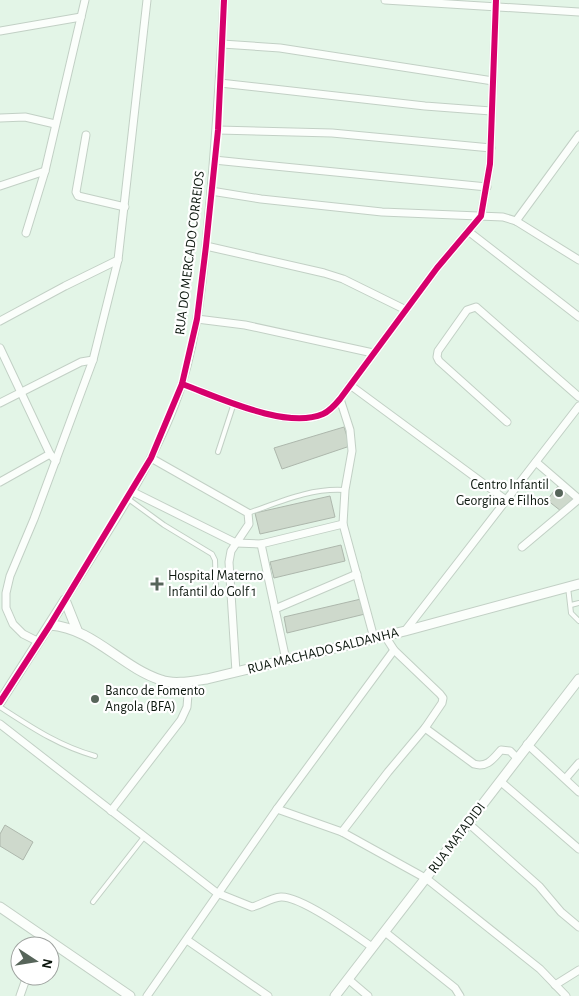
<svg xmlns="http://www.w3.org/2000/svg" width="579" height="996" font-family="'Alegreya Sans',sans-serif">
<rect width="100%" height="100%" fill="#e3f5e7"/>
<g fill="#ced9cc" stroke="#adb7ac">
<path d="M344,427L350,446L282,469L274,448Z"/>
<path d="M558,486L574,500L561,511L547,500Z"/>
<path d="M330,496L335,517L260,534L255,513Z"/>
<path d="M341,545L345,561L274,578L270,562Z"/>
<path d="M361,599L365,614L287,633L284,617Z"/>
<path d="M5,825L33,842L23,860L0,846V834Z"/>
</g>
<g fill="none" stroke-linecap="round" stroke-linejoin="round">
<g stroke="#c2d0c5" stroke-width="6">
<g id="service">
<path d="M218,452L234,403"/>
<path d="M127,498L164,525L212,554L215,560L216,590"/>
<path d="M248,513C280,502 310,488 344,490"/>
<path d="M568,587L571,613L579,621"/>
<path d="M571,605L579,603"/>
<path d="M0,707C31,727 59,746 95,756"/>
<path d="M93,902L144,837"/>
</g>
</g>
<g stroke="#c2d0c5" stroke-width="9">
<g id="minor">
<path d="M385,0L579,12"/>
<path d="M0,31L81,17"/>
<path d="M222,44L280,48L493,81"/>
<path d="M220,83L425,106L491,111"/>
<path d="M0,118L25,117L55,124"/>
<path d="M218,130L332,133L491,148"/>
<path d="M86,135L76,192L78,196L125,207"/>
<path d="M214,160L487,187"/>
<path d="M0,186L45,171"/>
<path d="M211,191L261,199L382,212L503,217L516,221L579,260"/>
<path d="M516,221L579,135"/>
<path d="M468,231L579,317"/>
<path d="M26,233L45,171L85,0"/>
<path d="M206,246L324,273L343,279L406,310"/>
<path d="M197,319L245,325L373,353"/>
<path d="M0,321L65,286L118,260"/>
<path d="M0,348L50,454L56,461"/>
<path d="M182,384C218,397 286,430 323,414C330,411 335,405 340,399L437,268L481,216L490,164L496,0"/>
<path d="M350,385L506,500"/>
<path d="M340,399L350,430L352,451L345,490L343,524L374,638"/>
<path d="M0,403L81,362L93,360"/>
<path d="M507,422L439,361L437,357L438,351L467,310L476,307L579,397"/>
<path d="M151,458L248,513L249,524L231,551L229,562L236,672"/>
<path d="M536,462L579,499"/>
<path d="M0,482L50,454"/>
<path d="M131,491L236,543L261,544L343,524"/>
<path d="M261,544L286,660"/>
<path d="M522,547L579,499"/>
<path d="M65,600C107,532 158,460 182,384C198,332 203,277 208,223C215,149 220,75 224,0"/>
<path d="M275,609L357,574"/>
<path d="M405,631L579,406"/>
<path d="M39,642L23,634L13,624L6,608V593L10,576L34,519L93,360L118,260L147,0"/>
<path d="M0,724L217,893L252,907C263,904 270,898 281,897C301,896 355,935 372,947"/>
<path d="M425,728L474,764C487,768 493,759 501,750L510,751L517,758"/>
<path d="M527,744L579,792"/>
<path d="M566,778L579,763"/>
<path d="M500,781L579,849"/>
<path d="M277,809L342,832L427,879L540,969L566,996"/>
<path d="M111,811L181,720L187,707L189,682"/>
<path d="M468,823L539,886L561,912L579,927"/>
<path d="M342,832L388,772L425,728L442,703L443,698L440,694L394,650L385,636"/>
<path d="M385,932L455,988L460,996"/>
<path d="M187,940L268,996"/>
<path d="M37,946L41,935"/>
<path d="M348,979L368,996"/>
<path d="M555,985L579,970"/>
<path d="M20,996L27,976"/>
<path d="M147,996L277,809L394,650"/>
</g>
</g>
<g stroke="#c2d0c5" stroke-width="11">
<g id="tertiary">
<path d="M65,600L77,630"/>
<path d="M50,625C93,628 121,667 161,680C174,685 193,681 207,679L405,631L579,584"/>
<path d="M0,702L65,600"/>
<path d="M0,907L130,996"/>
<path d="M335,996L579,679"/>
</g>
</g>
<use href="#service" stroke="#fbfefb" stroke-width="4"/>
<use href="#minor" stroke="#fbfefb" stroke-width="7"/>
<use href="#tertiary" stroke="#fbfefb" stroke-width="9"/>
<g stroke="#fff" stroke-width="9">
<g id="cycleway">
<path d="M182,384C218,397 286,430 323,414C330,411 335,405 340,399L437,268L481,216L490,164L496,0"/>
<path d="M0,702L50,625L151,458L182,384L197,319L206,246L218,130L224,0"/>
</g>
</g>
<use href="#cycleway" stroke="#d6006c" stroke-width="6"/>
</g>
<g fill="#57655a" stroke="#fff" stroke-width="2">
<circle cx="559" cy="493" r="5"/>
<path d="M154.5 576.5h5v5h5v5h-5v5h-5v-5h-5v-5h5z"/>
<circle cx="95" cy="699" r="5"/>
</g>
<g text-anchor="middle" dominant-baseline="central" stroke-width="4.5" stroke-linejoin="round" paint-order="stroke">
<g font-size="14" fill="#0c170e" stroke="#fff">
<text transform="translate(190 253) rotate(-83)">RUA DO MERCADO CORREIOS</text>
<text transform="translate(323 651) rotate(-14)">RUA MACHADO SALDANHA</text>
<text transform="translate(457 838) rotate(-53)">RUA MATADIDI</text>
</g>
<g font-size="14" fill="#0c170e" stroke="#fff" text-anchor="start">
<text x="549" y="485" text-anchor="end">Centro Infantil<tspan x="549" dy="16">Georgina e Filhos</tspan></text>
<text x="168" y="576">Hospital Materno<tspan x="168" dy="16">Infantil do Golf 1</tspan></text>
<text x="105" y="691">Banco de Fomento<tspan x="105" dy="16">Angola (BFA)</tspan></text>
</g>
</g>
<g transform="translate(35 961) rotate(102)"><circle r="24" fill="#ffffff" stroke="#9ea29f"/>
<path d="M0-4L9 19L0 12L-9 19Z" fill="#57655a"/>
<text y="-8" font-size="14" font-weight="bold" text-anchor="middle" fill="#0c170e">N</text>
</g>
</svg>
